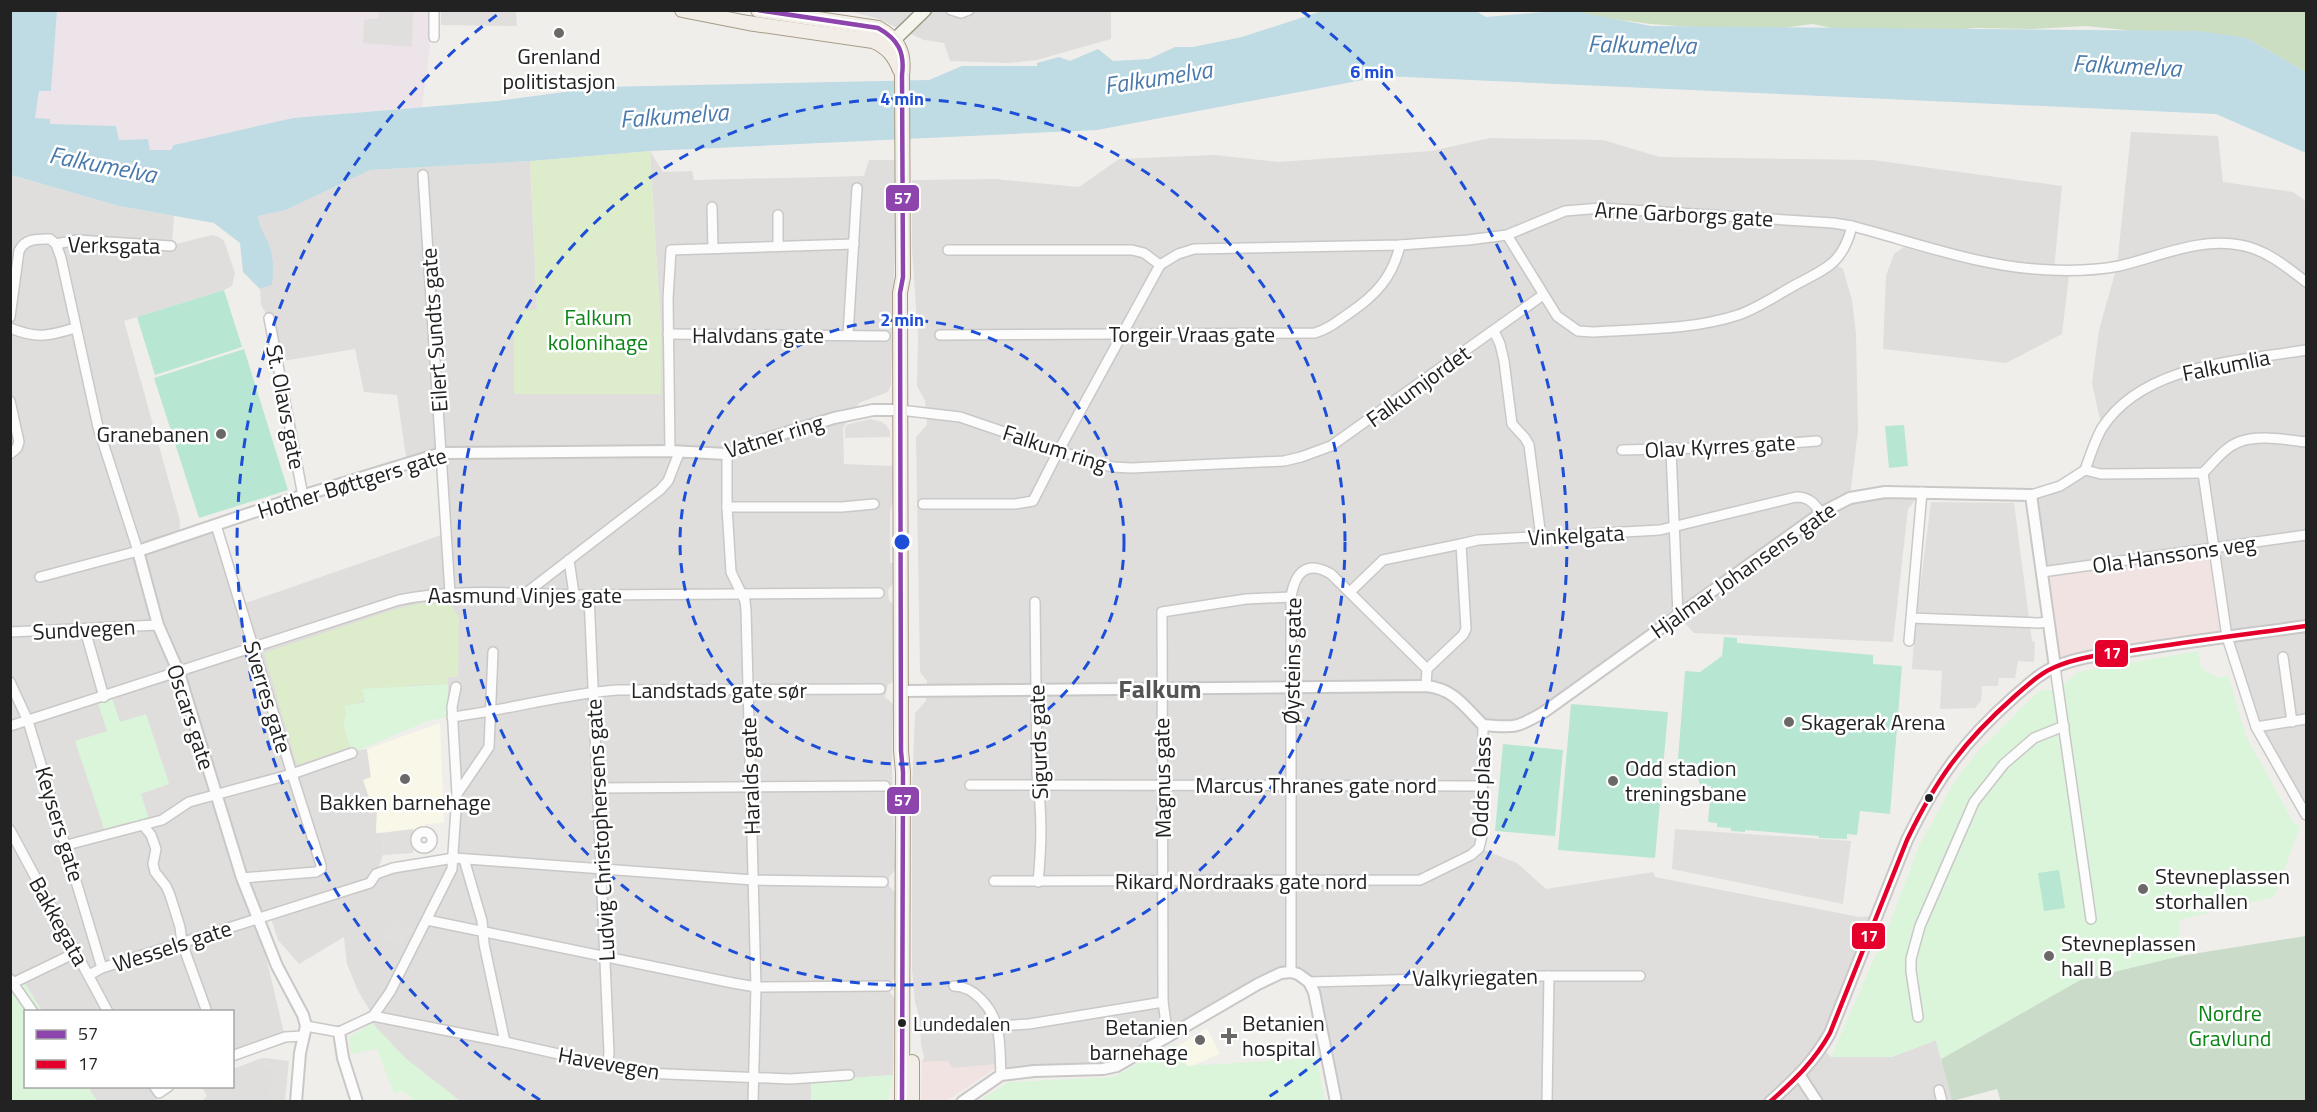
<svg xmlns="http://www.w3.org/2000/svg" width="2317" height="1112" font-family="'Titillium Web',sans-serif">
<rect width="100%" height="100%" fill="#f0eeeb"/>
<g fill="#dfdedc" fill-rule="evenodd">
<path d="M848,11H1111V39L1037,60L1009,63L950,61L944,43L924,40L876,18Z"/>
<path d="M2131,132L2218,136L2223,182L2293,192L2306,201V815L2256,727L2227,637L2042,572L2031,495L2085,470L2102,429L2092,383L2099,330L2117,266Z"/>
<path d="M1490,138L1603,140L1660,157L1873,160L2062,186L2054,270L2069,275L2062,334L2006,363L1883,349L1886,276L1894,254L1911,242L1852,226L1833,263L1843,269L1852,300L1856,334L1858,430L1850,497L1922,492L1908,509L1893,642L1694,633L1677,615L1523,725H1483L1479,848L1517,863L1546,889L1653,872L1655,877L1859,917L1877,916L1822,1048L1831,1057H1892L1936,1040L1952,1101H1335L1309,982L1291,972L1103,1069L1001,1075L996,1064L965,1069L953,1068L947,1061L922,1062L924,1057L921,1045L920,1020L915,1002L912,970V789L915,713L926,701L927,681L920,672L916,437L927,425L925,401L917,386L918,336L912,250V180L995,179L1079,187L1119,159L1215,155L1278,162L1431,151Z"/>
<path d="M650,151L663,172L692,171L694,180L864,176L869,160H897L891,385L888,392L859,403L843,428L844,464L894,466V497L890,512V563H894V583L888,590L889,600L894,605V681L888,685L885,697L893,704L892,768L895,870L889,877V886L895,892L896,977L890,983L889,991L894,998L893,1075L811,1081V1101H460L405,1058L372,1023L373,1016L358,991L347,964L344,937L299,964L278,940L270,915L257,919L285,1037L233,1056L232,1012L42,1011L22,979H10V175L119,206L174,216L172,245L212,235L219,237L224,241L235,273L232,286L224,290L124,321L180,521L179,536L216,525L240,605L447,533L442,453L407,464L397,395L364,392L355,349L277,362L269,318L261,305L260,289L272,285L267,241L259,226L258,216L286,210L370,170L530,161L537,309L661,393V334ZM365,702L449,716L456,829L454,858L376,874L383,855L382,833H376L377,811L364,780L371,777L367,749L355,751L345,706Z"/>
<path d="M262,1058H266L265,1068L273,1069L269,1101H202L207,1096L202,1087L232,1086L233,1069Z"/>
<path d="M88,1087H169L159,1093V1098L154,1102L97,1101Z"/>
</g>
<g fill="#f1e3e1">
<path d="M2215,548L2227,637L2055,667L2042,572Z"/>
<path d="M947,1061L953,1068L996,1064V1068L946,1101L921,1102L922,1062Z"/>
</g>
<path fill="#ede4e9" d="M57,11H430V47L422,107L293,118L175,145L172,150H149L148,139L119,140L116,126L50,124L35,118L39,91H51Z"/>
<g fill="#f8f7e8">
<path d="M440,723L444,823L425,824V828L376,833L377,811L372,806L363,780L371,777L367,749Z"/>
<path d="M1207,1028L1220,1054L1184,1069L1167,1053Z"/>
</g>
<g fill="#ddeccb">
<path d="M650,151L661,334V394H514V333L521,311L537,309L530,161Z"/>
<path d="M449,603L459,617L458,677H448V684L410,685L345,707L346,713L343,724L350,747L297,765L264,653L396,609L418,604Z"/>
</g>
<path fill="#cbdec1" d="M1554,11H2306V72L2247,38L2193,37L2086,26L2032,29L1977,28L1869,36L1813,24L1759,31L1705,28L1651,24Z"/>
<path fill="#cadbca" d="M2306,936V1101L2001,1102L1997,1089L1952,1101L1941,1059L2080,980L2180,956Z"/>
<g fill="#daf5da">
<path d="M2198,651L2201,668L2218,678L2228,675L2246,736L2293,822L2300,827L2274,897L2179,920L2180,956L2080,980L1941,1059L1936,1040L1892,1057H1831L1891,920L1919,846L1953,784L1977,752L2039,691L2058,689L2078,672Z"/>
<path d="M448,684L449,716L428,721L352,753L343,724L346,713L344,706L365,702L362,689Z"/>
<path d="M112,698L120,722L146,714L169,784L141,794L149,820L125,823L104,829L75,741L107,731L98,703Z"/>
<path d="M10,979H22L42,1011L26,1012V1086L88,1087L97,1101H11Z"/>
<path d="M372,1023L405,1058L460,1101H415L403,1091L394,1094L377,1049L351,1054L349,1037Z"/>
<path d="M1174,1044L1187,1066L1317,1058L1325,1101H979L1009,1082L1114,1077Z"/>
<path d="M893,1075L888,1101L811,1102V1081Z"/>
</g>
<g fill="#b7e6d2">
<path d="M224,290L242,347L155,375L137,317Z"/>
<path d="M244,349L288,490L199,518L154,378Z"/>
<path d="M1904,425L1908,466L1889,468L1885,426Z"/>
<path d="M1724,637L1737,638V643L1873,655V664L1902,666L1890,814L1860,811L1857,835L1847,834V839L1819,838V836L1745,830V832L1731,831V828L1717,827V823L1708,822L1711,786L1700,785L1697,773L1677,771L1685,671L1700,672L1722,656Z"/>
<path d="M1571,704L1668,712L1655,858L1558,850Z"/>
<path d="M1503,744L1563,750L1555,836L1495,831Z"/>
<path d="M2059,870L2065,908L2044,911L2038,873Z"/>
</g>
<g fill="#e0dfde">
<path d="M379,11H413L412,47L363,43L364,20L378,18Z"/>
<path d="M441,11H516L517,26L441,25Z"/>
<path d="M870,419L882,422L886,425L890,431V437L845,438V427L849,424Z"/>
<path d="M1931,502L2014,503L2032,641L2035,642L2034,662L2018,661L2015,678H1999L1998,686H1982L1981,701L1975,708L1940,709L1942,671L1912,669L1915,627Z"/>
<path d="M413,829V853L383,855L382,833Z"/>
<path d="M1675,829L1851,841L1843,904L1672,869Z"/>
<path d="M391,920L412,929L403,946L383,938Z"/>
<path d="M266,1058L289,1061L285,1101H269L272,1069L265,1068Z"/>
</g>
<path fill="#bfdbe3" d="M1346,10H1474L1486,17L1568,10L1651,26L2200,31L2247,38L2306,72V153L2216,114L1384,76L1097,130L650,151L530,161L370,170L286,210L258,216C259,226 262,230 266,238C274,254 274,269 272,285L260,289L243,272L240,243L214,223L119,206L11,175L10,11H57L51,91H39L35,118L50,119V124L116,126L119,140L148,139L150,150H171L174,145L293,118L497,101L602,87L929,80L962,66H1037V63L1059,57L1070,61L1098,49L1113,61L1149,59L1175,47H1193L1242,37L1322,11Z"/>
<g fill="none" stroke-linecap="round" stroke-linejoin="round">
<g stroke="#c9c8c7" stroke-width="12">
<g id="minor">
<path d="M951,10L961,13L969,10"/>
<path d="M434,37V10"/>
<path d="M423,175L450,593"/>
<path d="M712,207L713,248"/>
<path d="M778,215V246"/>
<path d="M1507,235L1557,316L1578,331L1593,332C1641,329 1692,330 1738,315C1758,308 1777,295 1795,285C1827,268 1843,263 1852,226"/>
<path d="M56,244L77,240L171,246"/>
<path d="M948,250H1132L1144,253L1160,265L1178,254L1194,249L1400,245L1468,240L1507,235L1565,211L1601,208L1833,223L1852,226C1917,243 1983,268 2051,270C2073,271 2098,270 2119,266C2158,257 2200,237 2240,245C2265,249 2287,267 2306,282"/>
<path d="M10,317L19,251C25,238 38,239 50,239L56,244L61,258L98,427L138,551L40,577"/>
<path d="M269,318L303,496"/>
<path d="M10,328C37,339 49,336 75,328"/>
<path d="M1494,331L1500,344L1504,361L1512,424L1525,438L1529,445L1541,537"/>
<path d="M668,334L885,336"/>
<path d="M848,335L857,188"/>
<path d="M940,335L1315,333C1328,329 1337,322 1348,314C1375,296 1393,277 1400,245"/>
<path d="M10,401L19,442L17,448L10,454"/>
<path d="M900,410L960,417L1092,462L1113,467L1131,468L1284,461L1301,457L1331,446L1543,295"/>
<path d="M1622,450L1737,447L1817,441"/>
<path d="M1671,450L1678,615"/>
<path d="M670,451L668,299L671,250L854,244"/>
<path d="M727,454V507L731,572L745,601L746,610L756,987L753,1102"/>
<path d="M2085,470C2090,456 2095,440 2102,428C2143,364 2240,361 2306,350"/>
<path d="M2203,473L2227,637L2256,727L2306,815"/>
<path d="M2203,473C2214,462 2225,447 2239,442C2259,434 2286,440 2306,442"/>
<path d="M2031,495L2060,486L2085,470L2101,474L2203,473"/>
<path d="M923,504H1015L1033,501L1059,450L1160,265"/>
<path d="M727,507H842L874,504"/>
<path d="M216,525L292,774L321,865V869L316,872L242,878"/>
<path d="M569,560L574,594"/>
<path d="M2042,572L2306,535"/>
<path d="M1351,591L1383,560L1461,544"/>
<path d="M526,593L660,490L668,481L679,453"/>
<path d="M589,595L609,1053L607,1066"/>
<path d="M1035,602L1037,774C1042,813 1042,842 1038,882"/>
<path d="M1911,618L2038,623L2048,622"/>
<path d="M85,630L104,697"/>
<path d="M10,632L158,625"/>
<path d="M1909,641L1922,492"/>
<path d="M2283,657L2292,722"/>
<path d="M2055,667L2091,919"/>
<path d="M1427,669L1463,635L1466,629L1461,544L1478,540L1660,530L1796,497C1809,497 1814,503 1821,513"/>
<path d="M10,682L28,721L102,968"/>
<path d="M452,717C508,710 562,694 617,690L880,689"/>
<path d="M10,726L399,600C462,587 527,595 591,595C687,595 783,593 879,593"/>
<path d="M2256,727L2306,719"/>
<path d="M970,785L1481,786"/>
<path d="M599,788L885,786"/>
<path d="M457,794L489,747L493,652"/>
<path d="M143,825L151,835L156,849L153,864L155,872L166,886L170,895L180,927L182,943L207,1012"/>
<path d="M10,830L108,1012"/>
<circle cx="424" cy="840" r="8"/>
<path d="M67,845L162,820L189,802L292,774L352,753"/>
<path d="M464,859L482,921L484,944L505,1042"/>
<path d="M994,881L1420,880L1471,855L1479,848L1482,836L1483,725"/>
<path d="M427,920L733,983L756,987L887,986"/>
<path d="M1291,972V597C1295,572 1307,560 1331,574L1427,669L1426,686"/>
<path d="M89,975L102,968L370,883L376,874L393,868L454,858L753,880L883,882"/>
<path d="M10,979L33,1012"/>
<path d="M15,982L75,953"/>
<path d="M1309,982L1542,976H1640"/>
<path d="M954,986C974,986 992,1008 997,1027C1001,1042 1000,1060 1001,1075"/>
<path d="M373,1016L505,1042L643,1073L790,1079L849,1075"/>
<path d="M1918,1017L1911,971V959L1920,926L1974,802L2004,764L2034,738L2064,726"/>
<path d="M306,1026L339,1032L373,1016L390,992L452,869L457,794L452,707L456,687"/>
<path d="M997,1026L1029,1024L1163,1002"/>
<path d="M1168,1037L1163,1002L1162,612L1246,599L1291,597"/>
<path d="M232,1056L285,1037L303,1036"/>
<path d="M154,1086L159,1093L169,1086"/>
<path d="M1939,1090L1942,1102"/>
<path d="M1547,1102L1549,976"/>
</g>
</g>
<g stroke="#c9c8c7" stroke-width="14">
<g id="tertiary">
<path d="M900,691L1426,686C1454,689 1464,706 1483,725C1514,728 1517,728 1544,712L1821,513L1850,498L1885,492L2031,495L2055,667"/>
<path d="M339,1032L343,1058L357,1102"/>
<path d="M1800,1076L1817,1102"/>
<path d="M296,1102L300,1053L306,1026L303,1015L277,966L242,878L179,673L158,625L138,551L298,497L442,453L670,451L727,454L766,439L834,418L873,410H900"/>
<path d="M962,1102L1001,1075L1034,1071L1103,1069L1117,1066L1258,984L1281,973L1291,972L1298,974L1309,982L1314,992L1336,1102"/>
<path d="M1770,1102C1794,1080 1814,1062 1830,1033L1907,840C1937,778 1963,742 2015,696C2028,685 2040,673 2055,667C2080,656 2109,654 2135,650C2192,641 2249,634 2306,626"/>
</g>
</g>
<g stroke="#999a82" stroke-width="15">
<path id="secondary" d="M887,47L925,10"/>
</g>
<g stroke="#a79c86" stroke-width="16">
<g id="primary">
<path d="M682,10L748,23L873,41C887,47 894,55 900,70"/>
<path d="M758,10L878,28C898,39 905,52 902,75L903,277L900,293L901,751L903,772L902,1102"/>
<path d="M912,1062V1102"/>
</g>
</g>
<use href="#minor" stroke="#fdfcfc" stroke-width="9"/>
<use href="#tertiary" stroke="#fdfcfc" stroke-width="10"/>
<use href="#secondary" stroke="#f4f4ed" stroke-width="12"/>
<use href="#primary" stroke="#f3ede7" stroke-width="14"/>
<g stroke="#fff" stroke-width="9">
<path id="bus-1" d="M758,10L878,28C898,39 905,52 902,75L903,277L900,293L901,751L903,772L902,1102"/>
</g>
<g stroke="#fff" stroke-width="9">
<path id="bus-2" d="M1770,1102C1794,1080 1814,1062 1830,1033L1907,840C1937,778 1963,742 2015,696C2028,685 2040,673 2055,667C2080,656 2109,654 2135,650C2192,641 2249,634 2306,626"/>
</g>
<use href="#bus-1" stroke="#8e44ad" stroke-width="4.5"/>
<use href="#bus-2" stroke="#e4002b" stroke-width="4.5"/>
</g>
<g fill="none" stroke="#1d4ed8" stroke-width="3" stroke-dasharray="10 8">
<circle cx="902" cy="542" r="222"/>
<circle cx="902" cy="542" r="443"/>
<path d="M540 1100A665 665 0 0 1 502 11M1302 11A665 665 0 0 1 1264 1100"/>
</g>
<g fill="#6a6968" stroke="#fff" stroke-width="2">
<circle cx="559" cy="33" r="6"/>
<circle cx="221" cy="434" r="6"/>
<circle cx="1789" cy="722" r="6"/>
<circle cx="405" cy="779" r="6"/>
<circle cx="1613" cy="781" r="6"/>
<circle cx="2143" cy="889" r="6"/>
<circle cx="2049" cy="956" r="6"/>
<path d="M1226 1027h6v6h6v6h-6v6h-6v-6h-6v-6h6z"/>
<circle cx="1200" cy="1040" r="6"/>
</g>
<g fill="#222" stroke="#fff" stroke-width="2">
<circle cx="1929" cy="798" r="5"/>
<circle cx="902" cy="1023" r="5"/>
</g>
<g text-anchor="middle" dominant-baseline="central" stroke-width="5" stroke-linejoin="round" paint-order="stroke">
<g font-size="20" fill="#222" stroke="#fff" text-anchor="start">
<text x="913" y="1023">Lundedalen</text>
</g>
<g font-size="22" fill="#222" stroke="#fff" text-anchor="start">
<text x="559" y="56" text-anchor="middle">Grenland<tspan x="559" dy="25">politistasjon</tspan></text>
<text x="209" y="434" text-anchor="end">Granebanen</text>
<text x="1801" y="722">Skagerak Arena</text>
<text x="1625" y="768">Odd stadion<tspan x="1625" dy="25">treningsbane</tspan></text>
<text x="405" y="802" text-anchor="middle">Bakken barnehage</text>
<text x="2155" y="876">Stevneplassen<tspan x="2155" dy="25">storhallen</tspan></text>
<text x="2061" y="943">Stevneplassen<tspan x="2061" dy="25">hall B</tspan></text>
<text x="1242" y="1023">Betanien<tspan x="1242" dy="25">hospital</tspan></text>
<text x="1188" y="1027" text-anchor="end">Betanien<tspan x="1188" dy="25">barnehage</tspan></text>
</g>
<g font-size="22" fill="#222" stroke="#fff">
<text transform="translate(1684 214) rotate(3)">Arne Garborgs gate</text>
<text transform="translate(114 245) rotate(1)">Verksgata</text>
<text transform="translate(434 330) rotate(-94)">Eilert Sundts gate</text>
<text x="1192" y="334">Torgeir Vraas gate</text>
<text x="758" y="335">Halvdans gate</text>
<text transform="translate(2226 365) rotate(-11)">Falkumlia</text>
<text transform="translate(1418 386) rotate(-36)">Falkumjordet</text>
<text transform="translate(286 407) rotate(79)">St. Olavs gate</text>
<text transform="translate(774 436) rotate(-17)">Vatner ring</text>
<text transform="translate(1720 446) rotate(-3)">Olav Kyrres gate</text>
<text transform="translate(1055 448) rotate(18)">Falkum ring</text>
<text transform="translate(352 483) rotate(-17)">Hother Bøttgers gate</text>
<text transform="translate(1576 535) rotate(-3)">Vinkelgata</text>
<text transform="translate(2174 554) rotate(-8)">Ola Hanssons veg</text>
<text transform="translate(1743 570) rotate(-35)">Hjalmar Johansens gate</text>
<text x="525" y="595">Aasmund Vinjes gate</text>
<text transform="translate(84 629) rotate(-3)">Sundvegen</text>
<text transform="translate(1292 661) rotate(-89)">Øysteins gate</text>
<text x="719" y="690">Landstads gate sør</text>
<text transform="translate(268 697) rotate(73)">Sverres gate</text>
<text transform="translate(191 717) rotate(72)">Oscars gate</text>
<text transform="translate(1038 742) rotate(-92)">Sigurds gate</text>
<text transform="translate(750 776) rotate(-92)">Haralds gate</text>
<text transform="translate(1162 778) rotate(-91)">Magnus gate</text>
<text x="1316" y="785">Marcus Thranes gate nord</text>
<text transform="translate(1481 787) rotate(-88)">Odds plass</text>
<text transform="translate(60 824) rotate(73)">Keysers gate</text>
<text transform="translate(600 830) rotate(-93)">Ludvig Christophersens gate</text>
<text x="1241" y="881">Rikard Nordraaks gate nord</text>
<text transform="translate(59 921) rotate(61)">Bakkegata</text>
<text transform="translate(172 946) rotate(-18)">Wessels gate</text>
<text transform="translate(1475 977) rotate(-1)">Valkyriegaten</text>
<text transform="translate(609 1063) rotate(10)">Havevegen</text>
</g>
<g font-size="22" fill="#0c8416" stroke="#fff">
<text x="598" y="317">Falkum<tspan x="598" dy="25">kolonihage</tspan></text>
<text x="2230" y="1013">Nordre<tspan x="2230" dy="25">Gravlund</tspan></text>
</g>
<g font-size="24" font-style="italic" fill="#4a7aab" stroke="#fff">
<text transform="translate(1642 44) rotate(1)">Falkumelva</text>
<text transform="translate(2127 65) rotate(3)">Falkumelva</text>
<text transform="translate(1158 77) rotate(-9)">Falkumelva</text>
<text transform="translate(674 115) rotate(-4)">Falkumelva</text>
<text transform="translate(103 164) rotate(11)">Falkumelva</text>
</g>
<g font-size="26" font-weight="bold" fill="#555" stroke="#fff">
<text x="1160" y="688">Falkum</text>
</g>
</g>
<circle cx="902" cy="542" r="9" fill="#1d4ed8" stroke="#fff" stroke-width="3"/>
<g font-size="18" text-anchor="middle" font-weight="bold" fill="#1d4ed8" stroke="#fff" stroke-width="5" stroke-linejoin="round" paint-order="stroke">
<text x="1372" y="78">6 min</text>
<text x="902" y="105">4 min</text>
<text x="902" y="326">2 min</text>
</g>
<g stroke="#fff" stroke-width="2">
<rect x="885" y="184" width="35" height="28" rx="6" fill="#8e44ad"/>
<rect x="2094" y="639" width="35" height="29" rx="6" fill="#e4002b"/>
<rect x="886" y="786" width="34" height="29" rx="6" fill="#8e44ad"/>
<rect x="1851" y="922" width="35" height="28" rx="6" fill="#e4002b"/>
</g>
<g font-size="16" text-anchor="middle" font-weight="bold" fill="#fff">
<text x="903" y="204">57</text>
<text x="2112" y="659">17</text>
<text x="903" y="806">57</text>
<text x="1869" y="942">17</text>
</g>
<rect width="2317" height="1112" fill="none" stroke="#222222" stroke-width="24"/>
<rect x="24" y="1010" width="210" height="78" fill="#ffffff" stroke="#a7a7a7" stroke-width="1.5"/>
<rect x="36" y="1030" width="30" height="9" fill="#8e44ad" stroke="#a7a7a7" stroke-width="1.5"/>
<text x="78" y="1040" font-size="18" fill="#222222">57</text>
<rect x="36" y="1060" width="30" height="9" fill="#e4002b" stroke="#a7a7a7" stroke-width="1.5"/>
<text x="78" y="1070" font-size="18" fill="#222222">17</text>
</svg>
